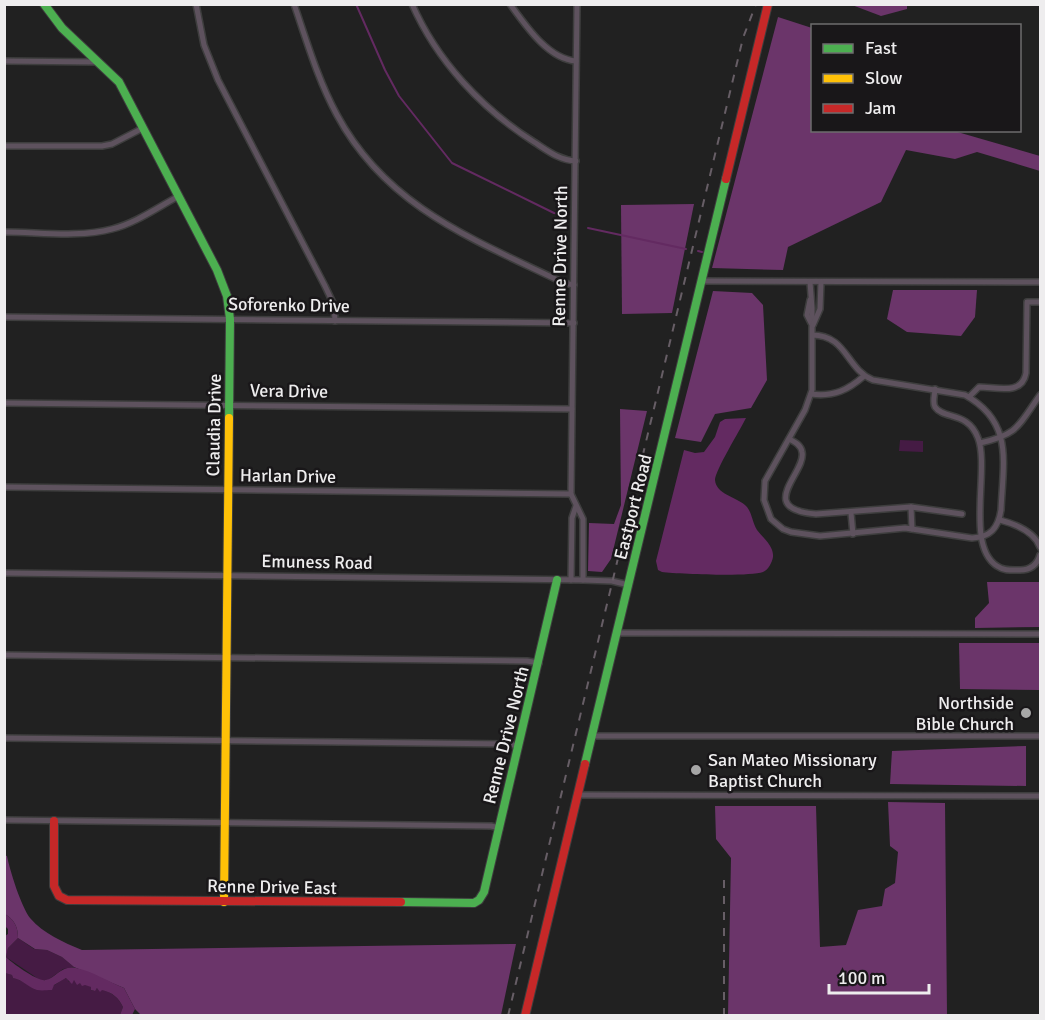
<svg xmlns="http://www.w3.org/2000/svg" width="1045" height="1020" font-family="Signika,sans-serif">
<rect width="100%" height="100%" fill="#212121"/>
<g fill="#451b44">
<path d="M900,440L923,441V452L899,451Z"/>
<path d="M18,938L34,949L47,950L62,957L74,967L63,969L48,980H40L6,957L8,948Z"/>
<path d="M5,973L12,975L13,978C24,980 33,991 45,990C53,988 59,980 67,978L69,982L74,980L92,987L91,990L94,991L97,988C110,992 117,995 123,1007L120,1015L5,1016Z"/>
</g>
<g fill="#6b356a">
<path d="M852,5H907V9L881,16Z"/>
<path d="M778,17L812,28V130L954,131L1040,156V171L977,152L955,159L906,150L881,202L788,247L783,270L712,268Z"/>
<path d="M694,204L672,313L622,314L621,205Z"/>
<path d="M893,290H977L975,317L961,336L907,332L887,319Z"/>
<path d="M713,291L752,293L763,305L767,380L751,408L715,414L701,442L675,438Z"/>
<path d="M620,409L647,411L611,559L602,572L588,571L589,523L614,524L621,505Z"/>
<path d="M987,582H1040V627L975,628V618L989,603Z"/>
<path d="M959,643H1040V690L960,689Z"/>
<path d="M1026,746V786L890,784L892,751Z"/>
<path d="M888,802L945,803L947,1015H728L731,858L716,839L715,806H816L820,947L846,945L858,910L882,906L885,889L895,883L898,852L890,846Z"/>
<path d="M4,855L7,856C10,871 21,906 30,918C44,934 63,942 82,950L516,944L501,1015H141L135,1009L124,988L74,967L62,957L47,950L35,949L18,938C18,926 14,920 5,914Z"/>
</g>
<g fill="#632a61">
<path d="M746,418C740,430 715,471 715,480C716,494 736,497 745,505C752,511 752,522 757,530C763,538 774,546 773,557C772,563 768,570 763,572C749,577 679,574 662,572L658,570L656,561L684,450L695,453L704,452L715,437L720,422L725,419Z"/>
<path d="M5,914C14,920 18,926 18,938L8,948L6,957C12,963 38,982 46,980C56,978 61,965 76,968C92,971 109,982 124,988L135,1009L132,1015H120L123,1007C118,997 113,993 102,990L100,992L97,988L95,991L91,990V987L85,985L82,986L80,983L77,985L74,980L72,984L66,978L54,985L52,990C46,990 43,991 37,990C28,987 23,980 13,978L12,975L5,973V936L8,934V929L5,926Z"/>
</g>
<g fill="none" stroke-linecap="round" stroke-linejoin="round">
<g stroke="#632a61" stroke-width="2">
<path d="M356,4L385,70L399,96L452,163L554,213L562,214"/>
<path d="M588,228L686,249"/>
<path d="M698,251L702,252"/>
</g>
<g stroke="#3e3e3e" stroke-width="8">
<g id="street">
<path d="M196,4L204,45L218,80L325,286L334,305L335,321"/>
<path d="M294,4C307,42 318,80 337,115C387,208 475,240 564,283L574,285"/>
<path d="M412,4C437,61 482,109 534,142C548,151 559,160 576,161"/>
<path d="M510,4C526,26 548,59 576,61"/>
<path d="M577,4L571,494L583,519V580"/>
<path d="M4,61L98,62"/>
<path d="M4,146H102L112,144L143,128"/>
<path d="M4,232C39,232 78,238 112,229C136,223 158,207 179,196"/>
<path d="M702,281L1040,282"/>
<path d="M810,282L812,308V390L805,410L765,481L764,500L771,519L783,529L791,532L820,536L905,528L972,538C990,537 998,529 1001,510C1003,462 1014,422 965,395L873,380C846,369 847,335 812,335"/>
<path d="M810,300L807,315L811,323"/>
<path d="M4,317L574,323"/>
<path d="M813,325L820,309L821,282"/>
<path d="M935,389C935,394 932,402 935,407C944,420 968,411 978,438C990,468 965,546 997,566C1004,571 1012,570 1020,570C1030,570 1037,565 1040,555"/>
<path d="M811,394C834,397 848,390 864,376"/>
<path d="M969,397L979,387C996,387 1022,396 1026,373L1027,302H1040"/>
<path d="M4,403L572,409"/>
<path d="M789,439C795,442 801,445 802,452C807,472 754,509 816,514L911,507L962,514"/>
<path d="M980,443C1019,434 1018,426 1040,395"/>
<path d="M4,487L571,494"/>
<path d="M911,507L912,529"/>
<path d="M851,513L853,534"/>
<path d="M1000,520C1015,524 1034,531 1040,547"/>
<path d="M4,573L583,580L612,581L629,585"/>
<path d="M571,580L572,518L576,506"/>
<path d="M618,633L1040,634"/>
<path d="M4,655L527,661L539,663"/>
<path d="M593,736H1040"/>
<path d="M4,738L508,744L519,746"/>
<path d="M579,795L1040,796"/>
<path d="M4,820L491,826L500,828"/>
</g>
</g>
<g stroke="#3e3e3e" stroke-width="10">
<g id="fast">
<path d="M44,4L62,28L119,82L217,270L227,296L230,319L229,418"/>
<path d="M585,764L726,179"/>
<path d="M401,902L474,903L479,900L484,892L557,580"/>
</g>
</g>
<g stroke="#3e3e3e" stroke-width="10">
<path id="slow" d="M224,902L229,418"/>
</g>
<g stroke="#3e3e3e" stroke-width="10">
<g id="jam">
<path d="M726,179L768,4"/>
<path d="M54,821V886L59,896L67,900L401,902"/>
<path d="M525,1016L585,764"/>
</g>
</g>
<use href="#street" stroke="#5e525e" stroke-width="5"/>
<use href="#fast" stroke="#4caf50" stroke-width="8"/>
<use href="#slow" stroke="#ffc107" stroke-width="8"/>
<use href="#jam" stroke="#c62828" stroke-width="8"/>
<g stroke="#675e66" stroke-width="2" stroke-dasharray="8 8" stroke-linecap="butt">
<path d="M508,1016L743,38L756,4"/>
<path d="M724,1016V877"/>
</g>
</g>
<g fill="#a6a6a6" stroke="#191719" stroke-width="2">
<circle cx="1026" cy="713" r="6"/>
<circle cx="696" cy="770" r="6"/>
</g>
<g text-anchor="middle" dominant-baseline="central" stroke-width="5" stroke-linejoin="round" paint-order="stroke">
<g font-size="18" fill="#eeedee" stroke="#191719">
<text transform="translate(560 256) rotate(-89)">Renne Drive North</text>
<text transform="translate(289 305) rotate(1)">Soforenko Drive</text>
<text transform="translate(289 391) rotate(1)">Vera Drive</text>
<text transform="translate(214 425) rotate(-89)">Claudia Drive</text>
<text transform="translate(288 476) rotate(1)">Harlan Drive</text>
<text transform="translate(633 507) rotate(-76)">Eastport Road</text>
<text transform="translate(317 562) rotate(1)">Emuness Road</text>
<text transform="translate(506 735) rotate(-76)">Renne Drive North</text>
<text transform="translate(272 887) rotate(1)">Renne Drive East</text>
</g>
<g font-size="18" fill="#eeedee" stroke="#191719" text-anchor="end">
<text x="1014" y="703">Northside<tspan x="1014" dy="21">Bible Church</tspan></text>
<text x="708" y="760" text-anchor="start">San Mateo Missionary<tspan x="708" dy="21">Baptist Church</tspan></text>
</g>
</g>
<rect width="1045" height="1020" fill="none" stroke="#eeedee" stroke-width="12"/>
<rect x="811" y="24" width="210" height="108" fill="#191719" stroke="#6e6d6e" stroke-width="1.5"/>
<rect x="823" y="44" width="30" height="9" fill="#4caf50" stroke="#6e6d6e" stroke-width="1.5"/>
<text x="865" y="54" font-size="18" fill="#eeedee">Fast</text>
<rect x="823" y="74" width="30" height="9" fill="#ffc107" stroke="#6e6d6e" stroke-width="1.5"/>
<text x="865" y="84" font-size="18" fill="#eeedee">Slow</text>
<rect x="823" y="104" width="30" height="9" fill="#c62828" stroke="#6e6d6e" stroke-width="1.5"/>
<text x="865" y="114" font-size="18" fill="#eeedee">Jam</text>
<path d="M829 984v9h100v-9" fill="none" stroke="#eeedee" stroke-width="3"/>
<text x="838" y="984" font-size="18" fill="#eeedee" stroke="#191719" stroke-width="4.5" paint-order="stroke">100 m</text>
</svg>
